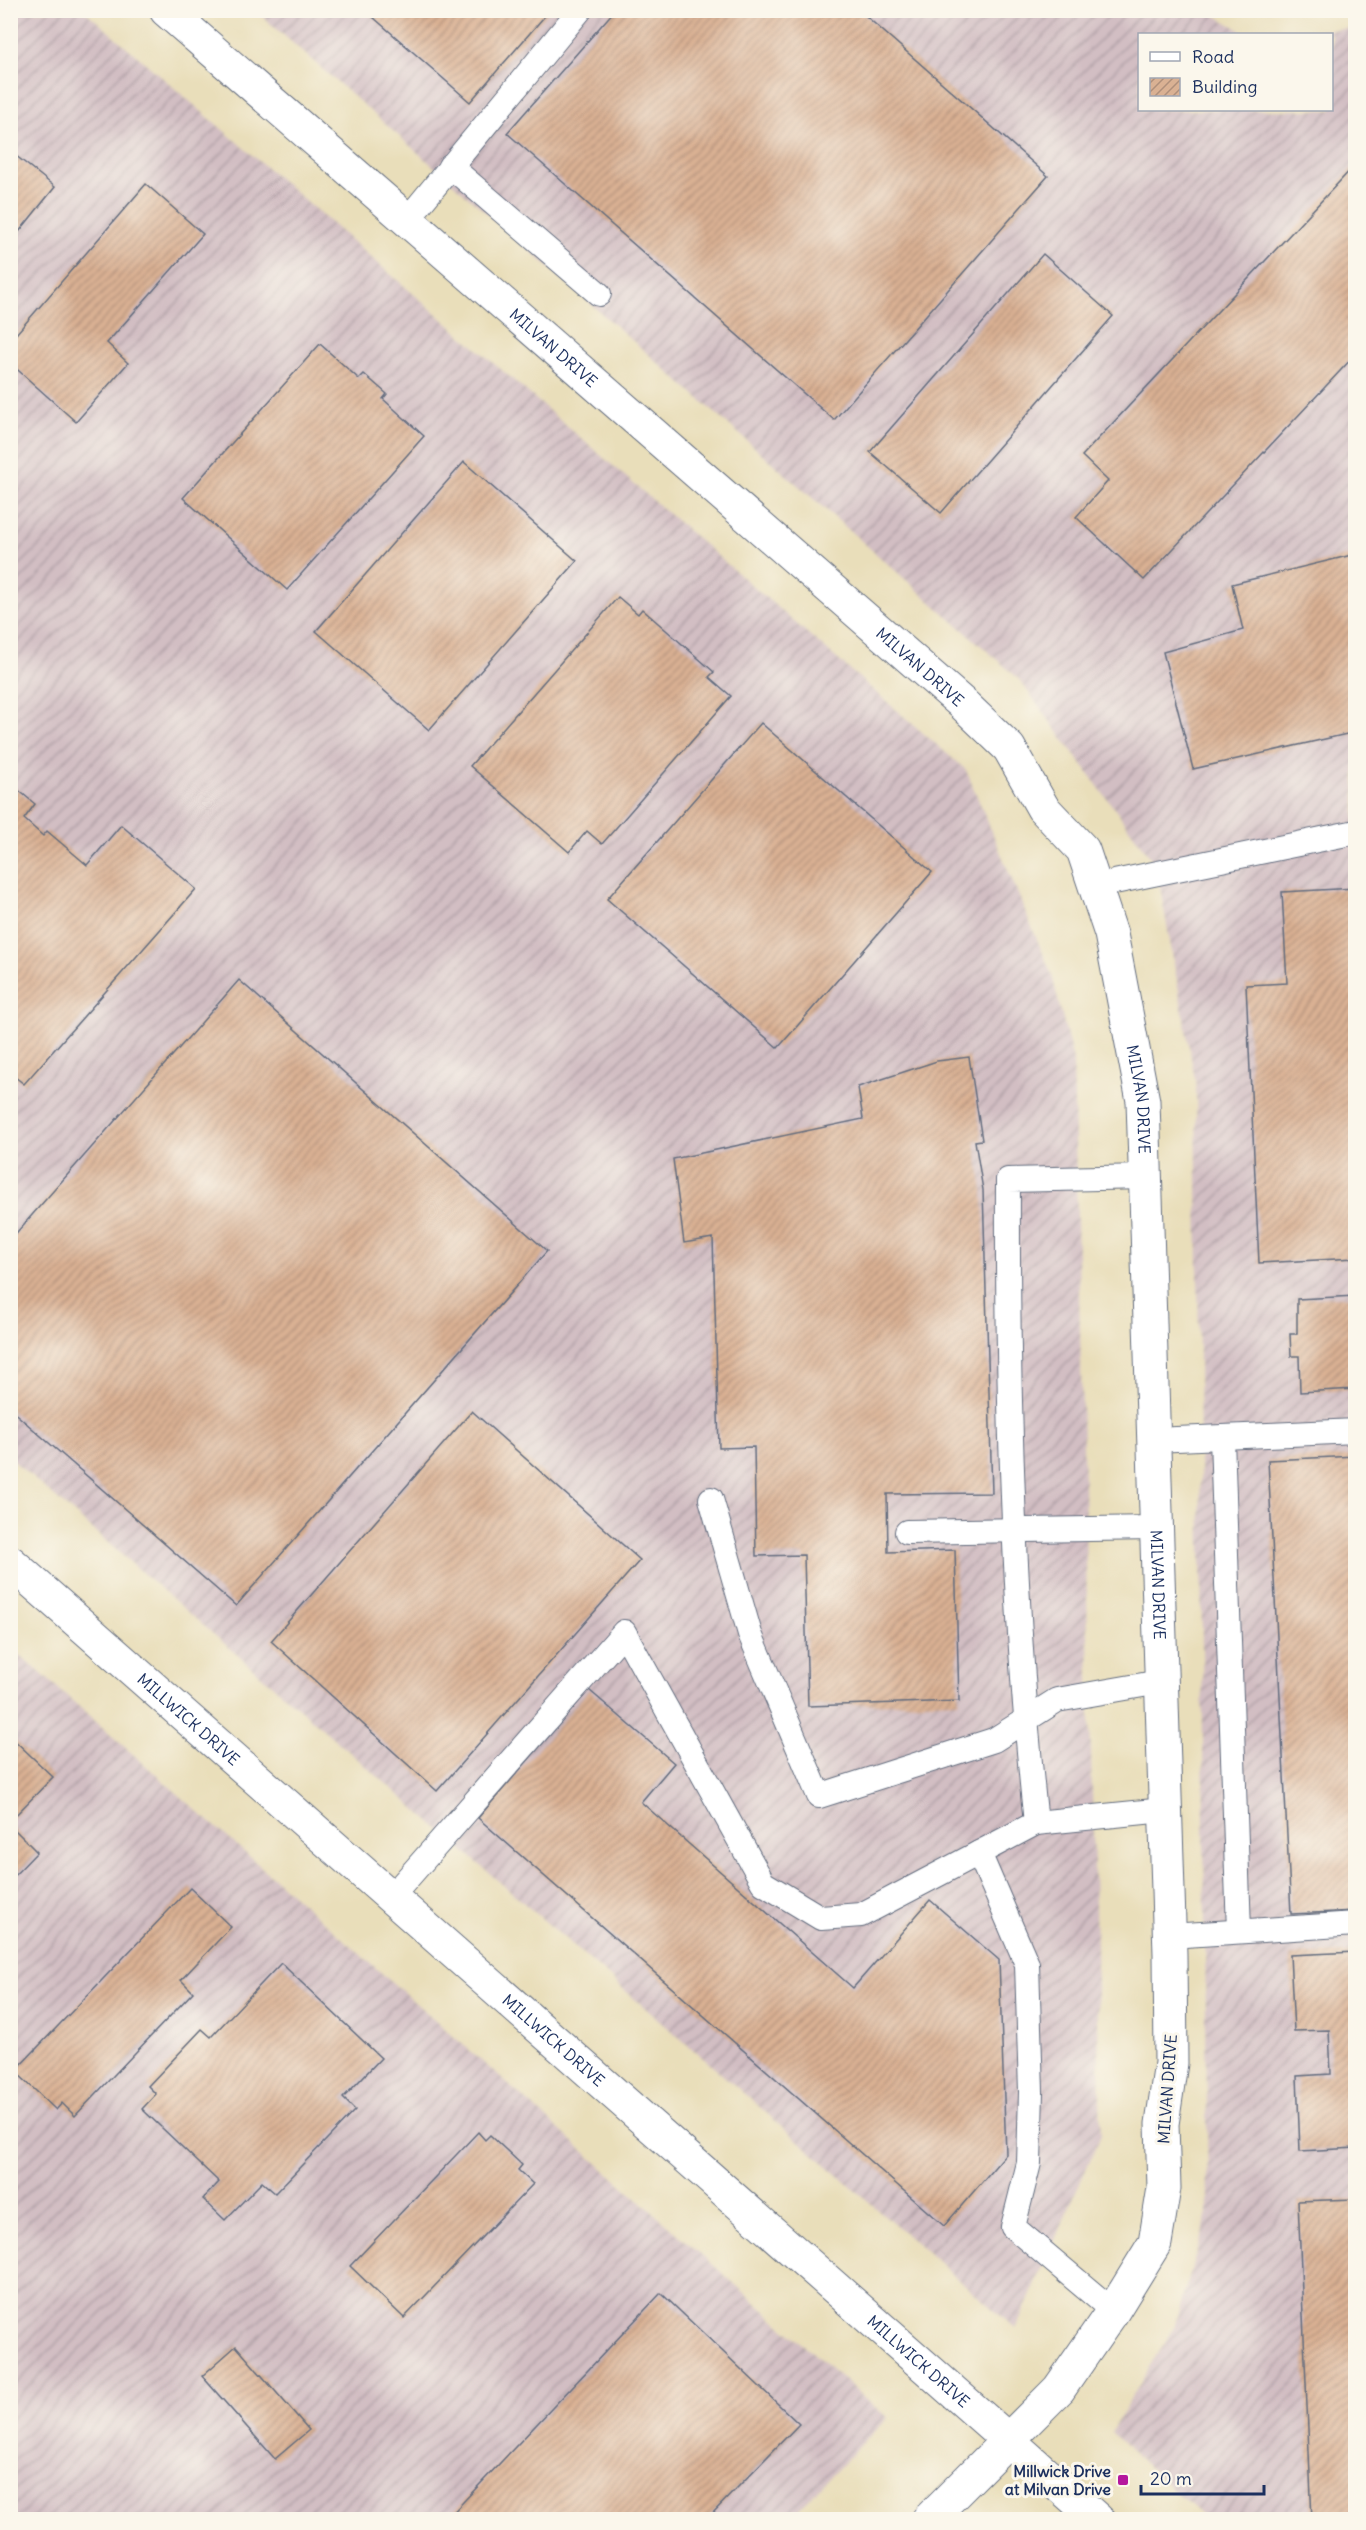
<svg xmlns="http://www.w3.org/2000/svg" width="1366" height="2530" font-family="Delius,sans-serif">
<defs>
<pattern id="industrial-furrows" width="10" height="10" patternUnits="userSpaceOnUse" patternTransform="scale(1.5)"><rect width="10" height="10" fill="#d2bec3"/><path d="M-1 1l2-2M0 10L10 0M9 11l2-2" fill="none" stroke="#aa9ba2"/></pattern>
<pattern id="building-hatch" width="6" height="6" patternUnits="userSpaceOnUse" patternTransform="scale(1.5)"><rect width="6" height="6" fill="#dab193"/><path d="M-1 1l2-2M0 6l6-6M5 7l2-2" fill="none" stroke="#b0907b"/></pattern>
</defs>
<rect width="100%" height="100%" fill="#fbf7ec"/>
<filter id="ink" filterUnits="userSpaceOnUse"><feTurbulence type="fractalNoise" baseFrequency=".0167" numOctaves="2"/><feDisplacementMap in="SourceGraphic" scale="12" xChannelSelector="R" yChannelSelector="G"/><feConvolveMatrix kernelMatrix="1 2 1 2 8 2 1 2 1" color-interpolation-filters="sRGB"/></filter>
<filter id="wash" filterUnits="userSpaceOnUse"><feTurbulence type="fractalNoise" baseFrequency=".008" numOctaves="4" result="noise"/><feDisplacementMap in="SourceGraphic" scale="24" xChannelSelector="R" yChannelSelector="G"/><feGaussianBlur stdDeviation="1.35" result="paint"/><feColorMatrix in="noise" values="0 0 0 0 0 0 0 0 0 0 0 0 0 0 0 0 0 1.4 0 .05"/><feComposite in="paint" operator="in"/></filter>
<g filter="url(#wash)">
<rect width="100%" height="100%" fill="#e9deba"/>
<g fill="url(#industrial-furrows)">
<path d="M1206,10L1247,34H1140V110H1332V34H1272L1355,28V2519H1205L1111,2432L1174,2327L1208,2214L1196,1085L1156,865L1018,678L256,11Z"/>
<path d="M11,11H85L966,770L1052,975L1073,1060L1101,2135L1016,2329L11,1459Z"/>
<path d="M10,1646L887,2418L789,2519H11Z"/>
</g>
<g id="blocks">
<g fill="url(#building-hatch)">
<path d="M365,10H550L470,102Z"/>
<path d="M615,10H859L1048,176L834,420L507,133Z"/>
<path d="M10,151L55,187L10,243Z"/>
<path d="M1356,164V354L1144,580L1076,517L1108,481L1082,456Z"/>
<path d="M146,184L203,234L107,343L128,363L76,422L10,363V341Z"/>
<path d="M1043,254L1113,316L941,513L870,452Z"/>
<path d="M320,344L359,379L364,374L387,394L383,399L424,436L287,590L183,498Z"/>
<path d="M464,462L577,561L429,730L316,631Z"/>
<path d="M1356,554V732L1193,769L1163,652L1243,630L1232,584Z"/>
<path d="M618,597L638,614L642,609L714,672L709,677L731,696L602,844L587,831L569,852L470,766Z"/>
<path d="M761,723L932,872L778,1048L607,899Z"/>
<path d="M10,783L35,804L24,819L43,836L47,831L87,865L121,825L196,889L24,1084L10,1073Z"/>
<path d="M1356,888V1258L1259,1263L1246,985L1287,983L1282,892Z"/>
<path d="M239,980L547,1251L236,1606L10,1409V1240Z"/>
<path d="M969,1057L982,1140L975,1141L983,1190L992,1493L887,1494L888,1552L955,1550L959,1701L808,1706L804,1555L756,1556L754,1447L719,1448L713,1238L684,1243L673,1159L863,1119L858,1087L937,1061Z"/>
<path d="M1356,1296V1389L1300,1392L1299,1356H1291L1290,1334H1297V1299Z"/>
<path d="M472,1411L640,1560L437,1791L271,1641Z"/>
<path d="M1356,1456V1911L1291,1914L1268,1460Z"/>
<path d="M589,1690L674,1763L641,1802L853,1988L930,1900L999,1960L1006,2154L944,2226L478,1818Z"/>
<path d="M10,1736L53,1777L10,1821Z"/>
<path d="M10,1825L37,1852L10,1880Z"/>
<path d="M190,1888L231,1927L181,1980L193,1992L75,2116L62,2103L56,2110L15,2071Z"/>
<path d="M1356,1952V2148L1300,2151L1297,2076L1331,2074L1329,2030L1294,2031L1290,1955Z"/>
<path d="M281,1963L381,2058L343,2098L355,2110L275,2193L262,2182L225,2220L203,2199L219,2182L142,2109L156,2094L148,2086L202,2029L211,2037Z"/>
<path d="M478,2132L485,2140L490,2135L522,2165L518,2170L533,2184L404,2318L350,2266Z"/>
<path d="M1356,2199V2520H1312L1298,2201Z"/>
<path d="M661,2293L799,2424L706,2520H446Z"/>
<path d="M236,2346L309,2430L275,2459L202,2376Z"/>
</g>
</g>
</g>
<g filter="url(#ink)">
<use href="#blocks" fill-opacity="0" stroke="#636c7e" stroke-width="1.5"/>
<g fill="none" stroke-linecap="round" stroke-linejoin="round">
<g stroke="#636c7e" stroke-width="26">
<g id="service">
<path d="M450,166L599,294"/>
<path d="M407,220L580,10"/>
<path d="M1095,886L1356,832"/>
<path d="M1222,1438L1239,1931"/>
<path d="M1154,1440L1356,1431"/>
<path d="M711,1499L750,1634L819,1796L994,1740L1057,1700L1160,1682"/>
<path d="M907,1532L1155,1528"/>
<path d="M1036,1823C1013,1610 1007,1394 1008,1180L1145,1177"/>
<path d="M979,1853L1027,1964L1031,2092L1029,2163L1013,2227L1113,2311"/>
<path d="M392,1896L624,1632L763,1883L821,1918L861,1915L1036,1823L1164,1810"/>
<path d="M1169,1936L1356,1924"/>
</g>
</g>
<g stroke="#636c7e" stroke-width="35">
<g id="minor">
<path id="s1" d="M10,1562L1007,2439"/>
</g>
</g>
<g stroke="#636c7e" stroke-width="35">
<g id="tertiary">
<path id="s2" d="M166,10L963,704L1009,748L1043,808L1083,850L1111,934L1143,1101L1170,1954L1171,2063L1162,2124L1164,2188L1155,2243L1113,2311L1059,2389L928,2520"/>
<path d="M1007,2439L1098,2520"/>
</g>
</g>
<use href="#service" stroke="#fff" stroke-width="24"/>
<use href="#minor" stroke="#fff" stroke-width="33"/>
<use href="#tertiary" stroke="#fff" stroke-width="33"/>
</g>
</g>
<rect fill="#b5179e" stroke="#fbf7ec" stroke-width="2" x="1117" y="2474" width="12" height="12" rx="3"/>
<g text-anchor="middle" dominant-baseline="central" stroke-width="6" stroke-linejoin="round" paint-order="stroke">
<g font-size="16" fill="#1b2f5e" stroke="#fbf7ec">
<text stroke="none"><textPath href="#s2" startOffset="514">MILVAN DRIVE</textPath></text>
<text stroke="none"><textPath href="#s2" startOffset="1000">MILVAN DRIVE</textPath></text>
<text stroke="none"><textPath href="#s2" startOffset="1504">MILVAN DRIVE</textPath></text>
<text stroke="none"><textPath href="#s2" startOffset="1990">MILVAN DRIVE</textPath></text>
<text stroke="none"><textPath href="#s1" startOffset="238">MILLWICK DRIVE</textPath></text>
<text stroke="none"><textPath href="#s1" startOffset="724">MILLWICK DRIVE</textPath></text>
<text transform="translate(1167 2089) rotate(-86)">MILVAN DRIVE</text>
<text stroke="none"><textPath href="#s1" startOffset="1210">MILLWICK DRIVE</textPath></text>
</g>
<g font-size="16" font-weight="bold" fill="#1b2f5e" stroke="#fbf7ec" text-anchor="end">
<text x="1111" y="2471">Millwick Drive<tspan x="1111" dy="18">at Milvan Drive</tspan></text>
</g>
</g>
<rect width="1366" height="2530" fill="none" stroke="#fbf7ec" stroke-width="36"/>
<rect x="1138" y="33" width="195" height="78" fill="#fbf7ec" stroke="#a1a7b3" stroke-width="1.5"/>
<rect x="1150" y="52" width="30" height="9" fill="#ffffff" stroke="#a1a7b3" stroke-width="1.5"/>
<text x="1192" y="63" font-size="18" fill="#1b2f5e">Road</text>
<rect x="1150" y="78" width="30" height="18" fill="url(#building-hatch)" stroke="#a1a7b3" stroke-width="1.5"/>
<text x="1192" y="93" font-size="18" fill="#1b2f5e">Building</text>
<path d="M1141 2485v9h123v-9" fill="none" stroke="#1b2f5e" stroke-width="3"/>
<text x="1150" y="2485" font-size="18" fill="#1b2f5e" stroke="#fbf7ec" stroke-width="4.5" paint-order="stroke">20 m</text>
</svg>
